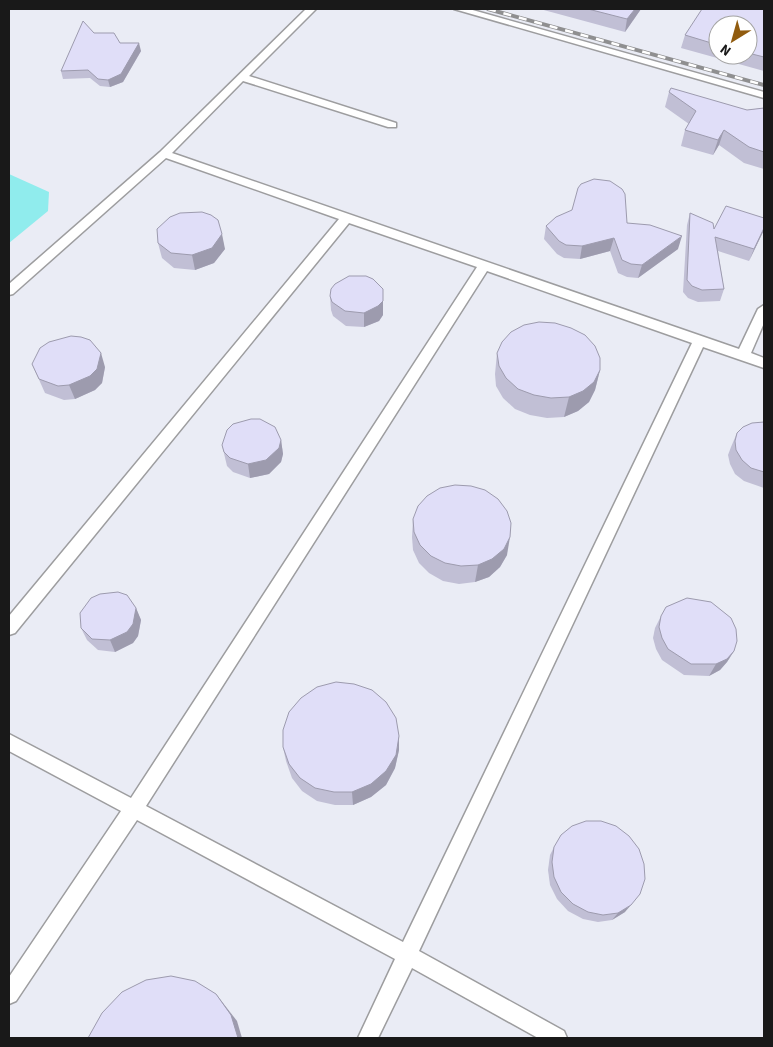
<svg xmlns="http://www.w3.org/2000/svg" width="773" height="1047" font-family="'Source Sans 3',sans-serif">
<rect width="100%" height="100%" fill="#f9f9fb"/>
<path fill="#eaecf5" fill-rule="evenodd" d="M9,9H764V1038H9ZM718,25H748V55H718Z"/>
<path fill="#90eced" d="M9,174L49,192L48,211L9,243Z"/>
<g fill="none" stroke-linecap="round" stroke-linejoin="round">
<g stroke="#9d9d9f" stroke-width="3">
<g id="lane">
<path d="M306,9H316L249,76L396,123V127H388L243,81L172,153L739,349L758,309L764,305V323L751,353L764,358V368L703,347L419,951L564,1031L567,1038H538L412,968L378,1038H358L395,959L137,820L16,1001L9,1004V977L121,811L9,751V734L131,798L477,267L349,223L15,633L9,635V616L339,219L166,158L13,294L9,295V284L160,152ZM487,271L692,343L403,942L146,806Z"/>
<path d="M454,9H469L764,92V98Z"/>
</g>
</g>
<use href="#lane" fill="#fff" fill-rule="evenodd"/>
<g stroke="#8f8f90" stroke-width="4">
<path id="rail" d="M488,9L764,85"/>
</g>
<use href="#rail" stroke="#fff" stroke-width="2.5" stroke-dasharray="8" stroke-linecap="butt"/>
</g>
<g fill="#c1bfd5" fill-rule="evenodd">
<path d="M540,9H641L625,32Z"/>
<path d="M764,9V71L681,48L685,35ZM718,25H748V55H718Z"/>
<path d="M94,33L141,51L123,82L110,87L100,86L90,78L63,79L61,71Z"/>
<path d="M669,92L747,110L764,108V169L744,163L719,145L713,155L681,146L685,130L689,124L665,107Z"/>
<path d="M690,213L714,229L764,230L749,261L718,251L724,289L720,301L698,302L688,298L683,292L687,225Z"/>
<path d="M627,223L678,249L638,278L627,277L618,273L610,251L580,259L564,258L557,254L544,239L546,226Z"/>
<path d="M158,243L225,249L214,263L195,270L174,268L162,258Z"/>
<path d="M330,296L383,303V315L379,321L364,327L346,326L333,316L331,310Z"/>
<path d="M497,353L600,370L595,390L589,402L578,411L564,417L547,418L530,415L515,409L503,398L496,386L495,374Z"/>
<path d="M32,364L105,367L102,383L95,390L75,399L64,400L45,393Z"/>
<path d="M764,422V488L744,481L735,474L730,464L728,455L731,447L737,433Z"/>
<path d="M281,440L283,454L281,462L269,474L250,478L233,472L227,466L222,445Z"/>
<path d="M413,519L507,555L500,567L489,577L475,582L459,584L443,581L429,573L419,563L413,550L412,537Z"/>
<path d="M136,608L141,620L138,636L133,643L115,652L98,650L87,640L81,628Z"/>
<path d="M661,616L734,651L727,662L720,670L709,676L684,675L662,660L656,649L653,638L655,628Z"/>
<path d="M399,736V750L395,768L386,785L371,797L353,805H335L317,801L302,791L292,778L286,761L283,747Z"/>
<path d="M554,847L625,912L612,920L598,922L583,919L568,911L557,899L550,885L548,870L550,855Z"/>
</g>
<g fill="#9d9bae">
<path d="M635,9H641L625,32L627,19Z"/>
<path d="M139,43L141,51L123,82L110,87L108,80Z"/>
<path d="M724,130L719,145L713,155L718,140Z"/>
<path d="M764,228V230L749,261L754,249Z"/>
<path d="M222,234L225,249L214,263L195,270L192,255Z"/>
<path d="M682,236L678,249L638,278L642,265Z"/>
<path d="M614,238L610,251L580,259L582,246Z"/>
<path d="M383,289V315L379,321L364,327V313Z"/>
<path d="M101,353L105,367L102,383L95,390L75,399L69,385Z"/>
<path d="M600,370L595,390L589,402L578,411L564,417L569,397Z"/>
<path d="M281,440L283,454L281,462L269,474L250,478L248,464Z"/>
<path d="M510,537L507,555L500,567L489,577L475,582L478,565Z"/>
<path d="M136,608L141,620L138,636L133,643L115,652L110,640Z"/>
<path d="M734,651L727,662L720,670L709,676L716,664Z"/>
<path d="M399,736V750L395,768L386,785L371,797L353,805L352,792Z"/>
<path d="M631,905L625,912L612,920L618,913Z"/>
<path d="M216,994L237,1021L242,1038H238Z"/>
</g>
<g fill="#e0def8" stroke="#9d9bae">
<path d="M588,9H635L627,19Z"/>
<path d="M702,9H764V57L748,53V25H718V45L685,35Z"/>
<path d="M83,21L94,33H114L120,43H139L121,74L108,80L98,79L88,70L61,71Z"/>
<path d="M671,88L747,110L764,108V152L749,147L724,130L718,140L685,130L696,111L669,92Z"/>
<path d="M594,179L610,181L622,189L625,194L627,223L650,225L682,236L642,265L631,264L622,260L614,238L582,246L566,245L559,241L546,226L556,217L572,210L578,188L581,184Z"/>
<path d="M726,206L764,218V228L754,249L715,237L724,289L702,290L692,286L687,280L690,213L713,223L714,229Z"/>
<path d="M202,212L211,215L218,220L222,234L212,248L192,255L171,253L158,243L157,229L170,217L180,213Z"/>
<path d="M349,276H366L373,279L383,289V301L378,306L364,313L345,311L332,302L330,296L331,289L335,284Z"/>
<path d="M539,322L555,323L571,328L585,335L595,346L600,358V370L594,382L583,391L569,397L551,398L534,395L518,389L506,378L499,366L497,353L502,342L511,332L524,325Z"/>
<path d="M71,336L81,337L90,340L101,353L97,369L90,376L69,385L58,386L39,379L32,364L40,348L49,342Z"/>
<path d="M251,419H260L275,427L281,440L279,448L266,460L248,464L230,458L224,452L222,445L227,430L233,424Z"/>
<path d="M764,422V472L751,468L742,460L736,450L735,441L737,433L743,427L752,423Z"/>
<path d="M455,485L471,486L485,490L498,499L507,511L511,523L510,537L504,549L492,559L478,565L461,566L445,563L431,556L420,545L414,532L413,519L418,506L427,496L440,488Z"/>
<path d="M118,592L127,595L136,608L133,624L127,632L110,640L92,639L81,628L80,613L91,598L100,594Z"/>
<path d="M687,598L711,602L731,618L736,629L737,641L734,651L727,659L716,664H691L668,649L662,638L659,627L661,616L666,607Z"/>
<path d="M336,682L354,684L372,690L386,702L396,718L399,736L396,755L386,771L371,784L352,792H334L315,788L300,778L289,764L283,747V730L289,712L301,698L317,687Z"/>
<path d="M586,821H601L616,826L629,836L639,849L644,864L645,879L640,894L631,905L618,913L603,915L588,912L573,904L561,892L554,877L552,862L554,847L561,835L572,826Z"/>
<path d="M171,976L195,981L216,994L231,1015L238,1038H88L102,1013L122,992L146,980Z"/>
</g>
<rect width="773" height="1047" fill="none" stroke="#191919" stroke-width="20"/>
<g transform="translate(733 40) rotate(217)"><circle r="24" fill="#ffffff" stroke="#a3a3a3"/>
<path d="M0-4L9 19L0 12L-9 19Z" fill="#915c0f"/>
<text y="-8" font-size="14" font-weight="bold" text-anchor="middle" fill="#191919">N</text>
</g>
</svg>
